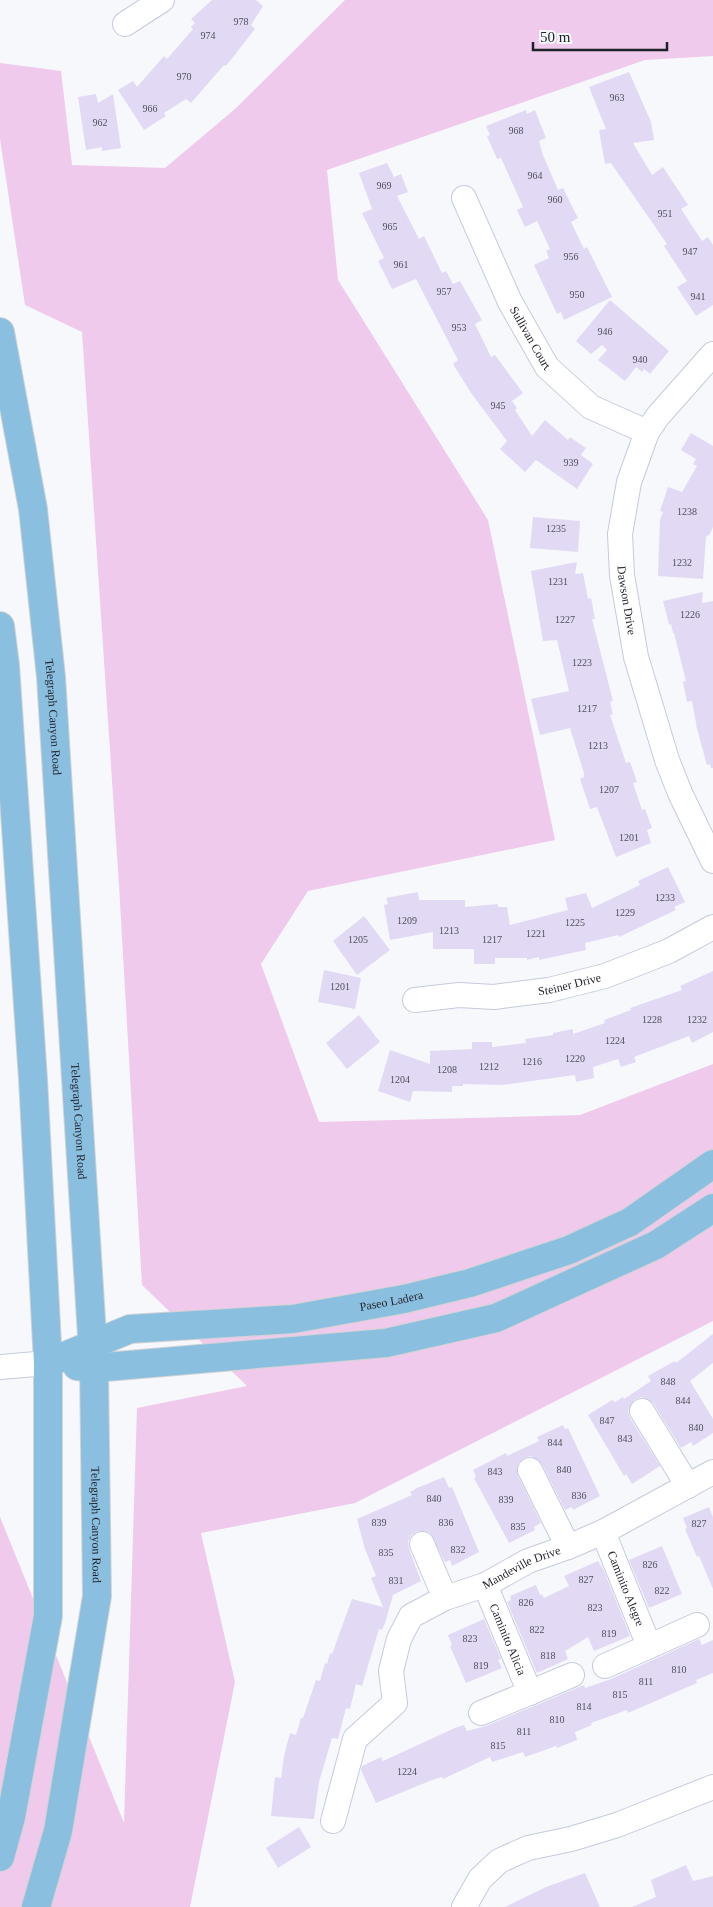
<svg xmlns="http://www.w3.org/2000/svg" width="713" height="1907" font-family="'Times New Roman',serif">
<rect width="100%" height="100%" fill="#f6f8fc"/>
<path fill="#efcaec" d="M345,0H713V56L645,60L327,170L338,280L488,520L555,840L308,891L261,964L319,1122L580,1115L713,1064V1321L355,1503L201,1533L235,1682L190,1907H0V1517L124,1823L137,1408L247,1386L142,1285L119,885L82,332L25,305L0,139V63L61,71L72,165L165,168L235,109Z"/>
<g fill="#e2daf5">
<path d="M212,0H256L263,6L251,25L255,29L226,66L224,65L191,103L186,99L164,113L166,116L144,130L118,90L133,81L137,87L164,56L167,59L193,29L191,27L195,23L191,19Z"/>
<path d="M629,72L651,122L654,140L633,143L652,175L663,167L688,205L681,209L702,241L708,237L713,245V305L696,316L677,287L687,281L664,246L667,244L611,163L605,164L599,130L606,129L589,87Z"/>
<path d="M96,94L98,103L113,94L121,148L102,151V147L86,150L78,97Z"/>
<path d="M526,110L527,114L535,110L546,138L539,141L543,155L558,190L563,188L578,218L571,222L584,249L587,247L612,297L564,320L561,312L557,314L534,265L549,258L546,251L550,249L537,221L525,227L517,210L523,207L501,158L497,159L487,136L490,135L486,126Z"/>
<path d="M387,163L394,177L401,174L408,192L397,196L419,239L424,236L442,273L446,271L453,284L460,281L482,320L475,324L491,357L495,355L523,393L512,401L517,408L515,410L532,436L545,420L568,440L570,437L586,448L581,455L593,464L577,489L536,460L525,472L500,449L507,441L471,393L453,364L458,360L416,279L392,289L378,261L384,258L362,213L372,209L359,173Z"/>
<path d="M610,300L669,351L650,374L644,369L642,372L636,367L625,381L598,360L607,350L602,345L591,354L576,341Z"/>
<path d="M691,433L713,446V527L710,534L706,537L703,579L658,576L660,520L663,512L660,511L668,487L682,492L697,466L693,464L696,459L681,450Z"/>
<path d="M533,517L580,521L578,552L530,548Z"/>
<path d="M577,562L575,574L583,573L588,599L591,598L595,619H592L613,701L610,702L613,714L610,715L626,763L630,762L637,782L633,783L642,810L645,809L652,828L647,830L651,843L616,857L597,807L590,809L580,779L584,777V773L570,728L540,735L531,699L569,691L557,640L543,641L531,571Z"/>
<path d="M703,592L702,603L713,601V768H711L710,764L707,765L697,729L692,701L687,702L683,682L686,681L674,633H673L671,624L669,625L663,601Z"/>
<path d="M668,867L685,902L674,907L676,910L619,937L618,935L585,943L586,950L539,960V957L527,960V958H495V964H474V949H433V932L390,940L384,905L388,904L386,898L418,892L419,900H465V907L498,904V907H507L510,925L568,910L565,898L586,893L592,908L640,885L638,881Z"/>
<path d="M364,916L390,950L357,975L333,941Z"/>
<path d="M324,970L361,978L355,1009L318,1002Z"/>
<path d="M713,971V1032L692,1043L689,1036L634,1057L636,1062L621,1067L618,1059L593,1067L594,1078L576,1082L575,1075L502,1085L463,1084V1086H452V1092L413,1091L410,1102L378,1091L390,1050L430,1064V1051L472,1049V1042H492V1047L526,1043L525,1039L553,1035V1033L573,1029V1034L605,1023L604,1020L631,1010L630,1008L682,990L680,986Z"/>
<path d="M359,1015L380,1042L347,1069L326,1043Z"/>
<path d="M713,1334V1363L690,1381L713,1419V1433L693,1446L691,1442L681,1448L653,1403L642,1397L634,1400L628,1411L630,1418L660,1466L632,1484L626,1474L624,1476L588,1415L612,1400L615,1402L623,1397L624,1399L651,1381L648,1376L675,1361L676,1363Z"/>
<path d="M563,1425L565,1429L568,1428L600,1496L573,1510L572,1507L565,1510L542,1464L531,1456L524,1458L518,1463V1476L541,1523L534,1527L535,1530L509,1543L474,1478L476,1477L473,1470L506,1453L507,1456L539,1441L537,1437Z"/>
<path d="M444,1477L449,1488L452,1487L479,1552L452,1566L450,1560L445,1562L430,1533L417,1531L411,1535L408,1542L409,1549L421,1581L393,1595L385,1623L382,1630L379,1629L362,1686L356,1684L350,1709L346,1708L338,1739L332,1738L319,1782L314,1819L271,1816L275,1777L281,1778L284,1756L290,1733L296,1735L301,1718H303L316,1680L320,1681L325,1663L327,1664L330,1653L332,1654L352,1599L383,1607L371,1578L376,1576L365,1549L357,1519L412,1495L410,1492L417,1488Z"/>
<path d="M709,1507L713,1517V1589L699,1556L697,1557L685,1529L687,1528L683,1518Z"/>
<path d="M662,1546L682,1594L649,1608L629,1560Z"/>
<path d="M598,1561L604,1571L630,1636L594,1651L588,1637L565,1651L568,1659L537,1673L507,1602L511,1600L510,1596L536,1585L540,1595L542,1594L544,1598L569,1586L564,1576Z"/>
<path d="M484,1619L501,1659L498,1660L502,1668L466,1683L450,1646L452,1645L448,1635Z"/>
<path d="M699,1639L702,1645L713,1640V1673L696,1680L697,1683L628,1713L627,1710L591,1723L592,1725L575,1732L577,1740L557,1748L556,1746L525,1757L523,1752L492,1762L490,1757L443,1779L442,1777L432,1780L376,1803L361,1770L362,1766L381,1757L383,1761L455,1728L464,1725L467,1731L486,1726L584,1685L585,1688L611,1679Z"/>
<path d="M299,1827L311,1847L278,1868L266,1848Z"/>
<path d="M686,1865L693,1881L713,1876V1907H632L656,1897L651,1880Z"/>
<path d="M585,1873L600,1907H505L546,1887Z"/>
</g>
<g fill="none" stroke-linecap="round" stroke-linejoin="round">
<g stroke="#c5cbdd" stroke-width="26">
<g id="minor">
<path d="M125,24L162,0"/>
<path id="s1" d="M464,198L510,302L547,367L591,407L647,432"/>
<path id="s2" d="M713,354L658,416L647,432L629,482L620,534L622,575L636,657L667,760L680,793L713,861"/>
<path id="s3" d="M415,1000L459,995L494,997L549,990L605,976L669,951L713,927"/>
<path d="M0,1367L48,1363"/>
<path d="M642,1411L688,1486"/>
<path d="M530,1470L568,1547"/>
<path id="s4" d="M603,1532L649,1646"/>
<path d="M422,1544L445,1598"/>
<path id="s5" d="M485,1585L530,1693"/>
<path d="M605,1666L697,1625"/>
<path d="M481,1713L572,1675"/>
<path id="s6" d="M333,1821L355,1739L395,1703L391,1671L399,1639L411,1616L445,1598L485,1585L528,1561L568,1547L603,1532L713,1472"/>
<path d="M464,1907L480,1879L499,1861L528,1848L571,1839L617,1825L713,1787"/>
</g>
</g>
<g stroke="#d2d3d4" stroke-width="30">
<g id="major">
<path id="s7" d="M0,332L33,509L51,677L94,1368L97,1596L58,1831L36,1907"/>
<path d="M0,626L5,665L33,1079L48,1363V1616L11,1817L0,1857"/>
<path id="s8" d="M48,1363L130,1329L293,1319L404,1299L470,1283L569,1250L630,1222L713,1164"/>
<path d="M77,1366L94,1368L386,1343L496,1318L656,1245L713,1208"/>
</g>
</g>
<use href="#minor" stroke="#fff" stroke-width="24"/>
<use href="#major" stroke="#8bbfe0" stroke-width="28"/>
</g>
<g text-anchor="middle" dominant-baseline="central" stroke-width="4" stroke-linejoin="round" paint-order="stroke">
<g font-size="10" fill="#504f5b">
<text x="241" y="21">978</text>
<text x="208" y="35">974</text>
<text x="184" y="76">970</text>
<text x="617" y="97">963</text>
<text x="150" y="108">966</text>
<text x="100" y="122">962</text>
<text x="516" y="130">968</text>
<text x="535" y="175">964</text>
<text x="384" y="185">969</text>
<text x="555" y="199">960</text>
<text x="665" y="213">951</text>
<text x="390" y="226">965</text>
<text x="690" y="251">947</text>
<text x="571" y="256">956</text>
<text x="401" y="264">961</text>
<text x="444" y="291">957</text>
<text x="577" y="294">950</text>
<text x="698" y="296">941</text>
<text x="459" y="327">953</text>
<text x="605" y="331">946</text>
<text x="640" y="359">940</text>
<text x="498" y="405">945</text>
<text x="571" y="462">939</text>
<text x="687" y="511">1238</text>
<text x="556" y="528">1235</text>
<text x="682" y="562">1232</text>
<text x="558" y="581">1231</text>
<text x="690" y="614">1226</text>
<text x="565" y="619">1227</text>
<text x="582" y="662">1223</text>
<text x="587" y="708">1217</text>
<text x="598" y="745">1213</text>
<text x="609" y="789">1207</text>
<text x="629" y="837">1201</text>
<text x="665" y="897">1233</text>
<text x="625" y="912">1229</text>
<text x="407" y="920">1209</text>
<text x="575" y="922">1225</text>
<text x="449" y="930">1213</text>
<text x="536" y="933">1221</text>
<text x="358" y="939">1205</text>
<text x="492" y="939">1217</text>
<text x="340" y="986">1201</text>
<text x="652" y="1019">1228</text>
<text x="697" y="1019">1232</text>
<text x="615" y="1040">1224</text>
<text x="575" y="1058">1220</text>
<text x="532" y="1061">1216</text>
<text x="489" y="1066">1212</text>
<text x="447" y="1069">1208</text>
<text x="400" y="1079">1204</text>
<text x="668" y="1381">848</text>
<text x="683" y="1400">844</text>
<text x="607" y="1420">847</text>
<text x="696" y="1427">840</text>
<text x="625" y="1438">843</text>
<text x="555" y="1442">844</text>
<text x="564" y="1469">840</text>
<text x="495" y="1471">843</text>
<text x="579" y="1495">836</text>
<text x="434" y="1498">840</text>
<text x="506" y="1499">839</text>
<text x="379" y="1522">839</text>
<text x="446" y="1522">836</text>
<text x="699" y="1523">827</text>
<text x="518" y="1526">835</text>
<text x="458" y="1549">832</text>
<text x="386" y="1552">835</text>
<text x="650" y="1564">826</text>
<text x="586" y="1579">827</text>
<text x="396" y="1580">831</text>
<text x="662" y="1590">822</text>
<text x="526" y="1602">826</text>
<text x="595" y="1607">823</text>
<text x="537" y="1629">822</text>
<text x="609" y="1633">819</text>
<text x="470" y="1638">823</text>
<text x="548" y="1655">818</text>
<text x="481" y="1665">819</text>
<text x="679" y="1669">810</text>
<text x="646" y="1681">811</text>
<text x="620" y="1694">815</text>
<text x="584" y="1706">814</text>
<text x="557" y="1719">810</text>
<text x="524" y="1731">811</text>
<text x="498" y="1745">815</text>
<text x="407" y="1771">1224</text>
</g>
<g font-size="12" fill="#1f2128" stroke="#f6f8fc">
<text stroke="none"><textPath href="#s1" startOffset="155">Sullivan Court</textPath></text>
<text stroke="none"><textPath href="#s2" startOffset="275">Dawson Drive</textPath></text>
<text stroke="none"><textPath href="#s7" startOffset="389">Telegraph Canyon Road</textPath></text>
<text stroke="none"><textPath href="#s3" startOffset="156">Steiner Drive</textPath></text>
<text stroke="none"><textPath href="#s7" startOffset="794">Telegraph Canyon Road</textPath></text>
<text stroke="none"><textPath href="#s8" startOffset="352">Paseo Ladera</textPath></text>
<text stroke="none"><textPath href="#s7" startOffset="1198">Telegraph Canyon Road</textPath></text>
<text stroke="none"><textPath href="#s6" startOffset="351">Mandeville Drive</textPath></text>
<text stroke="none"><textPath href="#s4" startOffset="61">Caminito Alegre</textPath></text>
<text stroke="none"><textPath href="#s5" startOffset="59">Caminito Alicia</textPath></text>
</g>
</g>
<path d="M533 42v8h134v-8" fill="none" stroke="#1f2128" stroke-width="2.5"/>
<text x="540" y="42" font-size="15" fill="#1f2128" stroke="#f6f8fc" stroke-width="4" paint-order="stroke">50 m</text>
</svg>
